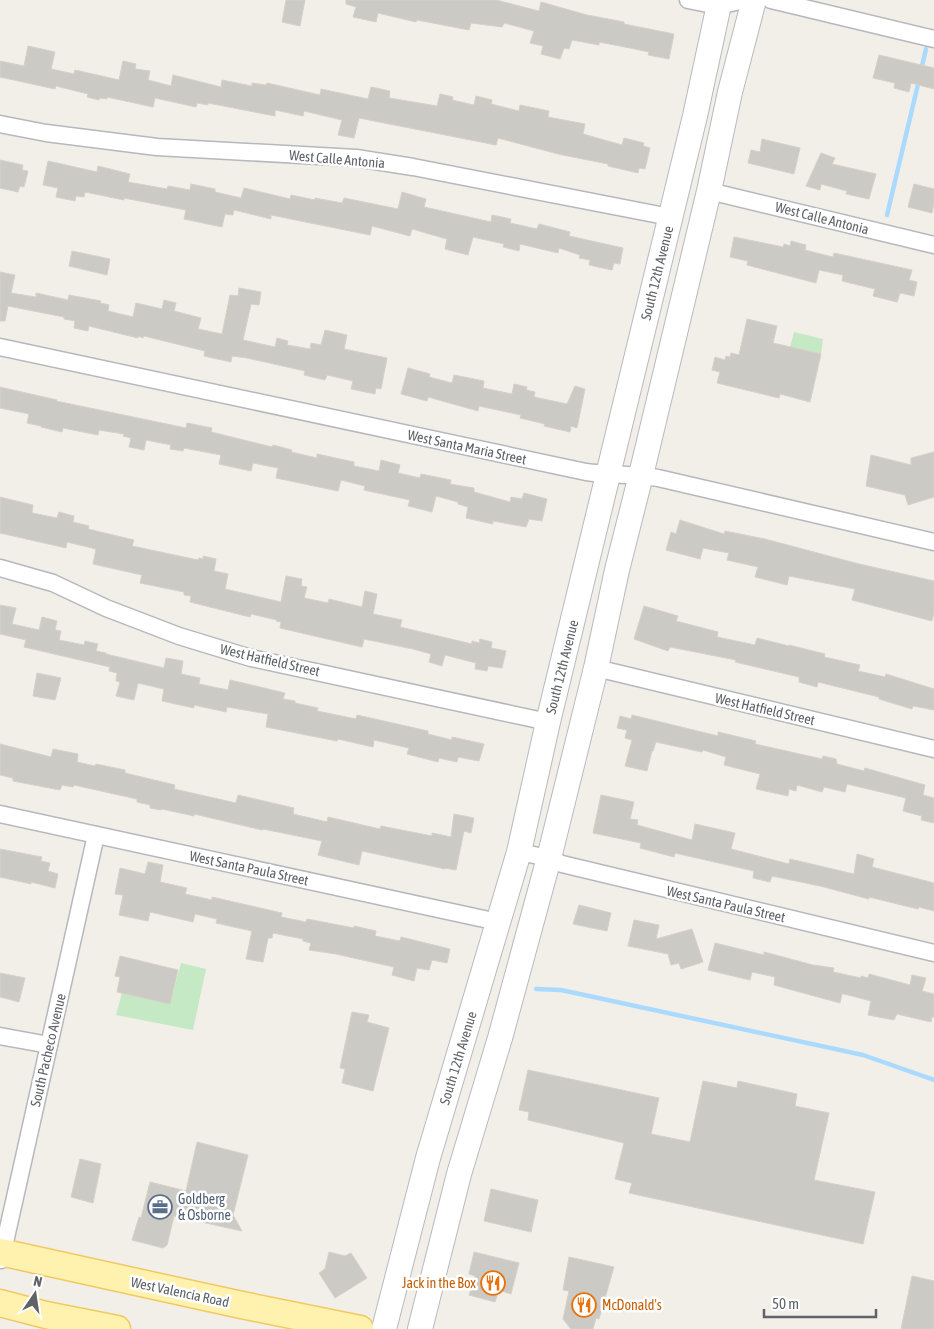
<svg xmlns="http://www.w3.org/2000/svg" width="934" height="1329" font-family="'Asap Condensed',sans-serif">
<rect width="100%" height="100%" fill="#f1efe8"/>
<g fill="#c5e8c5">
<path d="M794,332L823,339L821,354L790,347Z"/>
<path d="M181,963L206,969L193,1030L116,1015L122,993L170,1004Z"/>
</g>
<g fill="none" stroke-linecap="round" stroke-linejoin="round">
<g stroke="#aadaff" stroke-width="4.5">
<path d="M921,70L926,49"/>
<path d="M887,215L919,80"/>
<path d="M536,989L561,990L863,1055L934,1080"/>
</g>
</g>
<g fill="#cccac5" stroke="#d6d1c6">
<path d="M286,0H305L300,26L282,22Z"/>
<path d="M346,0H496L539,11L541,2L587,15L624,22V24L674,34L669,59L648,55L649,52L620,46L599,42V45L572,40L569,49L564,48L560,59L541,54L543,46L530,43L534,31L504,23L502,27L471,23L469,30L417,20L416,22L378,13L376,22L353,17L356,7L346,4Z"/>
<path d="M28,46L55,52L51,69L74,74L75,70L119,80L123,61L136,64L135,69L150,71L148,80L171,86L173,75L221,87L222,80L252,86V83L266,85L267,83L320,95L321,89L368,99L371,87L390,91L389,98L437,106L440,94L453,97L452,100L474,105L476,96L492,100L491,104L519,111L520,105L549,111L548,117L585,124L583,134L622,145L624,138L644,143L643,146L650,148L645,169L639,168L638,173L608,166V164L558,154L498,138L496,145L359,118L354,138L338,135L342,120L304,111L303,116L275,110V116L208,103V105L197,103L196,107L155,98L153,107L107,97V99L100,98L99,100L87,97L88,94L56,86L55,89L0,77V61L24,66Z"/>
<path d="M879,55L934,68V89L911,83L909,92L894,88L895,83L873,78Z"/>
<path d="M762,139L800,148L794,174L748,163L751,150L760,152Z"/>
<path d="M821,153L835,158L832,164L876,174L869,199L846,194L847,191L821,184L820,190L806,186Z"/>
<path d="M0,160L23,165L22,170L28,171L24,187L20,186L18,192L0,188Z"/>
<path d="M48,161L97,172L98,166L130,174L128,182L167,189L168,186L190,190L191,184L215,189V192L241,198L244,188L290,199L291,195L315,200V198L342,203L344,198L398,209L402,192L426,199L424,207L491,222L492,215L511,219L510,223L537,229L539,224L570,232L569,236L623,248L620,264L614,263L612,270L589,265L590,260L579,258L580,255L559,248L558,253L520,244L519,251L503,247L504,244L473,237L468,255L445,249L447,239L412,229L410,236L372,226L370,235L271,215V219L234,210L233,215L225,214L222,227L184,219L186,210L124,198V200L85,192L84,197L76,196L75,201L56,197L58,188L43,185Z"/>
<path d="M914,184L934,189V203L932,213L908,207Z"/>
<path d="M734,237L783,247L784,244L790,246L791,241L806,245L805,250L833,257L834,253L912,270L909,280L917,282L914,296L900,293L897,302L873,296L875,289L842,281L843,275L819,270L816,283L747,265L748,261L730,257Z"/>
<path d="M72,251L110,259L107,275L69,266Z"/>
<path d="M0,272L15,275L11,293L36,297V293L68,300L69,295L101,301L100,303L109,305L108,311L133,317L136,303L162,309L164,300L176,303L174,311L201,318L198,329L222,334L230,295L238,296L239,288L261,292L259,305L251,304L243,340L275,347L277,338L288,341L287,345L310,349L311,343L321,345L325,330L347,335L344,349L387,358L381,389L376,388L375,394L351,389L353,381L327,375L325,380L304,375L305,371L247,358L232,356L231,362L204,356L205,351L144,336L143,338L138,336V338L89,326L88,331L74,328L75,321L64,319V317L8,306L5,321H0Z"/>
<path d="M747,319L777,326L773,343L821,354L810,402L780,394L779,398L717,383L720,372L712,370L715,357L725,360L726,356L730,357L731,353L739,355Z"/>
<path d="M408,368L430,374L429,377L452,383L454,375L484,381L483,388L512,394L514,384L527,387L526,390L535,392L534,397L567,404L575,386L585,389L577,428L571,426L570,432L544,426L545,424L520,418L521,415L479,406L478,411L428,397L427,401L401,394Z"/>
<path d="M0,387L57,400L56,401L186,428L187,423L212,428L211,432L272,447L273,445L292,450L291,452L317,458V454L354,462V466L379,471L381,460L400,465L398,473L420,478L421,474L451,480L450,484L474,488V492L510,502L511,497L522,499L524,493L547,499L542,521L529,519L526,527L493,521V524L466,518L468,507L458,504V502L436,496L432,512L408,506L410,500L364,490L365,486L341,480L338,491L276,478L278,468L253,463L251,471L219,464L221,455L184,448L183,451L170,449L171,445L146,440L144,450L129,447L131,438L123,436L124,434L99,430L98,435L63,428L62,432L41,427V426L27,423L29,414L0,408Z"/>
<path d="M934,452V497L908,505L905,495L866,486L871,455L911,465V458Z"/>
<path d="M0,497L33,505L32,513L57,518L59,512L74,516L73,522L89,526L88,529L134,540L132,546L198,560L199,558L203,559V556L216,559L214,571L228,574L225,589L281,602L286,576L302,579L301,586L307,587L304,598L328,603L329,599L362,607L365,591L377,594L373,614L402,620L400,627L472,644V641L479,643L480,639L492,642L491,648L506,651L502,668L488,666L487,671L475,669L476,663L445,655L442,666L429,662L431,654L413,649L364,639L362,647L280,628L281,622L276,621L277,620L251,614L250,617L190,602L191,596L184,595V592L140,583L142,575L93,564L96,549L67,542L66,548L0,533Z"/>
<path d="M680,520L724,534L725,531L765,539L855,563L934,581V613L932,621L852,600L855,589L789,576L787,585L755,577L758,567L727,560L729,553L703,548L700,559L666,550L671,532L676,534Z"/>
<path d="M0,605L16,608L12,624L39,630L42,617L57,621L55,630L61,631L59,640L84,645L85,641L98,644L96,651L106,653V654L164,668L166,658L183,661L181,674L200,678L199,684L228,690L230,680L243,683L285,693L283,699L295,701V703L318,708L317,711L356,719L357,715L428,731V734L452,740V737L484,744L479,761L458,757L457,762L439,758L438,762L407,754L409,748L374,740L373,747L338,739L337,741L266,727L268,714L227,707L226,712L194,705V708L162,701L164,689L138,683L134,700L116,696L120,682L116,681L117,673L109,671L110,667L24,647L26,640L0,634Z"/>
<path d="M644,606L678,616L676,621L718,632L717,637L755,645L757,638L789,646V645L825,654L824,657L860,665L858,671L885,677L886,674L934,689V710L913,706L912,709L879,699V697L818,682L817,687L799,682V677L735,662L736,660L670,647L668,651L634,639Z"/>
<path d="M37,673L61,678L55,700L33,696Z"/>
<path d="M632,715L718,736V732L756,741L755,744L822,759L823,756L836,759L837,764L864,771L865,768L925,785L923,795L934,798V823L921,820L922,816L903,811L906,798L847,784L845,792L824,787L822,792L797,785L796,791L789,789L788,796L756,789L760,774L724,765L726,757L703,750L702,752L656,742L653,751H652L647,771L625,766L632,740L625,738L627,730L617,728L620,716L631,719Z"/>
<path d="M0,744L51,757L53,749L78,754L77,762L95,766L96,764L125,770V773L175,785L174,789L236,803L238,795L294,808L293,814L327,822L328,817L380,829L381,826L432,836V833L451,837L454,814L474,818L471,833L464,831L456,870L445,868V869L362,851L359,865L318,855L322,841L263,829L262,830L194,814V816L162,809L161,810L150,808V805L137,802V799L74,785L73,787L62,785L60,790L13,781V778L0,775Z"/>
<path d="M601,795L634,802L630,819L638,820L637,825L692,840L695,824L735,833L731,849L789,864L790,859L854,874L857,854L874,859L872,867L934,883V911L919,907L918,909L869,897V899L820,886L772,876L770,882L753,878L754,871L675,853L674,857L640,848L641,843L593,833Z"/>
<path d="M0,849L42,857L41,861L50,863L48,871L58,874L55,888L31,882V884L0,877Z"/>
<path d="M148,862L163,865L160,882L187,888L185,894L212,900V897L282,913L281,917L306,922L307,919L354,928V926L376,931L375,936L400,941L401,937L450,949L447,963L432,960L429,970L417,968L414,981L392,975L394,967L336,954L309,950L311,943L303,941V939L273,933L272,938H268L263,962L246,959L252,931L216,923L217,919L195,914L193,922L150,912L148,921L119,915L123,895L115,894L120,868L145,874Z"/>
<path d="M579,905L611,913L607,931L573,924Z"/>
<path d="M634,920L659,925L656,939L692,929L703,962L681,969L679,963L671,965L668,954L628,946Z"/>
<path d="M715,943L764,955V952L813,965L834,968L833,972L861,978V976L868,978L869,974L910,985L912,975L926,978L922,991L934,994V1017H932L931,1022L897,1014L894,1020L868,1015L871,1001L844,994H842L840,1003L774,985L775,977L752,972L750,980L708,970Z"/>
<path d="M120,956L178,970L170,1004L117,992L120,977L115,976Z"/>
<path d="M0,973L25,978L19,1002L0,997Z"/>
<path d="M352,1012L369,1015L367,1022L389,1028L373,1091L342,1083L345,1069L340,1068Z"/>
<path d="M528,1070L659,1098L651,1134L690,1142L703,1081L737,1088L738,1081L797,1094L795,1106L829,1113L814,1180L875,1192L863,1244L629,1193L632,1183L615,1179L624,1143L528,1120L529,1112L519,1110Z"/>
<path d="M197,1142L248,1155L233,1215L242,1231L174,1216L167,1245L163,1248L132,1240L139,1217L141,1218L150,1182L186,1191Z"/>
<path d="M80,1159L101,1164L93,1203L71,1197Z"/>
<path d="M491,1189L538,1200L531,1232L484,1221Z"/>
<path d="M329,1252L345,1256L351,1253L367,1278L335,1298L319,1273L325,1269Z"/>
<path d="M474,1252L519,1263L511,1294L499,1290L495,1302L469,1295L475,1276L469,1274Z"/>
<path d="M569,1257L614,1267L599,1319L596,1318L593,1329H571L563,1319L569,1291L563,1290Z"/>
<path d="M912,1276L934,1281V1329H901Z"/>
</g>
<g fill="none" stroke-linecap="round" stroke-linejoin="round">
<g stroke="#b5b8bc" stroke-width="19">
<g id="minor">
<path d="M688,0L718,6L744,0"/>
<path d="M771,0L934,39"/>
<path d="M0,124L46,133L157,147L356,158L413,167L670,217"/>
<path d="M709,191L934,245"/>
<path d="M0,347L586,472C610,475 634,474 658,478L934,542"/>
<path d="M0,568L53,583L106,608L179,636L251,658L548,722"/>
<path d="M596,668L934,749"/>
<path d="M0,814L498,922"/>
<path d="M519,852L549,858L562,864L934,953"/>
<path d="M0,1036L49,1045"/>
<path d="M1,1260L96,835"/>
</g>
</g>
<g stroke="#b6babf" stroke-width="26">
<g id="secondary">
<path d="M384,1329L428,1158L519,852L548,722L695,116L720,0"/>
<path d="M420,1329L459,1174L500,1038L549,858L596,668L617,570L641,475L709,191L730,92L754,0"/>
</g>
</g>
<g stroke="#f2c960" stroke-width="29">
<g id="primary">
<path d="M0,1252L237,1304L360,1329"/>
<path d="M0,1303L46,1315L117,1329"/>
</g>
</g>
<use href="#minor" stroke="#fff" stroke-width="16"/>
<use href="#secondary" stroke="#fff" stroke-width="24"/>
<use href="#primary" stroke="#fff2af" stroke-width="26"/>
</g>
<defs>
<g id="office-ring" transform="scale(1.25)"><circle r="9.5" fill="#fff" stroke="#5c6f8a" stroke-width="1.5"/><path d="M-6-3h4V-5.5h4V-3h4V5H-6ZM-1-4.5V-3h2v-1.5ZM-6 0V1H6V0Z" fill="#5c6f8a"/></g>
<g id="restaurant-ring" transform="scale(1.25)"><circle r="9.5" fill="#fff" stroke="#e8710a" stroke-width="1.5"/><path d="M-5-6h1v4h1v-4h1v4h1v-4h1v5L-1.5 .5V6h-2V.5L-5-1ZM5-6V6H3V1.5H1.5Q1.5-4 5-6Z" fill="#e8710a"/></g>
</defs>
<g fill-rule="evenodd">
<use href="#office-ring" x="160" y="1207"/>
<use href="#restaurant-ring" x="493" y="1283"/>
<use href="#restaurant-ring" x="584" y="1305"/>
</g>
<g text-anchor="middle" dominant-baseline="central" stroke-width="5" stroke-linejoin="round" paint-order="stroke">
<g font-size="14" fill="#5f6368" stroke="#fff">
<text transform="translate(337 159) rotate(5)">West Calle Antonia</text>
<text transform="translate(822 218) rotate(14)">West Calle Antonia</text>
<text transform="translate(657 273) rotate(-76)">South 12th Avenue</text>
<text transform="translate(467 447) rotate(12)">West Santa Maria Street</text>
<text transform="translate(270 660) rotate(13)">West Hatfield Street</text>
<text transform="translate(562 667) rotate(-76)">South 12th Avenue</text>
<text transform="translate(765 709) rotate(13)">West Hatfield Street</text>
<text transform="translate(249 868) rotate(12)">West Santa Paula Street</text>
<text transform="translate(726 904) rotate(13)">West Santa Paula Street</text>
<text transform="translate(48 1050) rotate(-77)">South Pacheco Avenue</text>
<text transform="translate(458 1058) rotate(-73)">South 12th Avenue</text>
<text transform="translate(180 1292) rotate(12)">West Valencia Road</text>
</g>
<g font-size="14" fill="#4e5e75" stroke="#fff" text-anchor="start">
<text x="178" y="1199">Goldberg<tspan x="178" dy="16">&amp; Osborne</tspan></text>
</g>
<g font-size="14" fill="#c56008" stroke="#fff" text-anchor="end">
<text x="476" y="1283">Jack in the Box</text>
<text x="602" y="1305" text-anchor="start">McDonald's</text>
</g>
</g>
<g transform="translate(35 1294) rotate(13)" stroke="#ffffff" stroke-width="4" paint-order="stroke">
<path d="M0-4L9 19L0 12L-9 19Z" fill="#5f6368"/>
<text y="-8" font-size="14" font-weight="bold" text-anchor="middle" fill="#5f6368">N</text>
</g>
<path d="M764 1309v8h112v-8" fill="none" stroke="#5f6368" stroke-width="2.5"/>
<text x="772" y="1309" font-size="15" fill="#5f6368" stroke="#ffffff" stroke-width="4" paint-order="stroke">50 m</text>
</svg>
